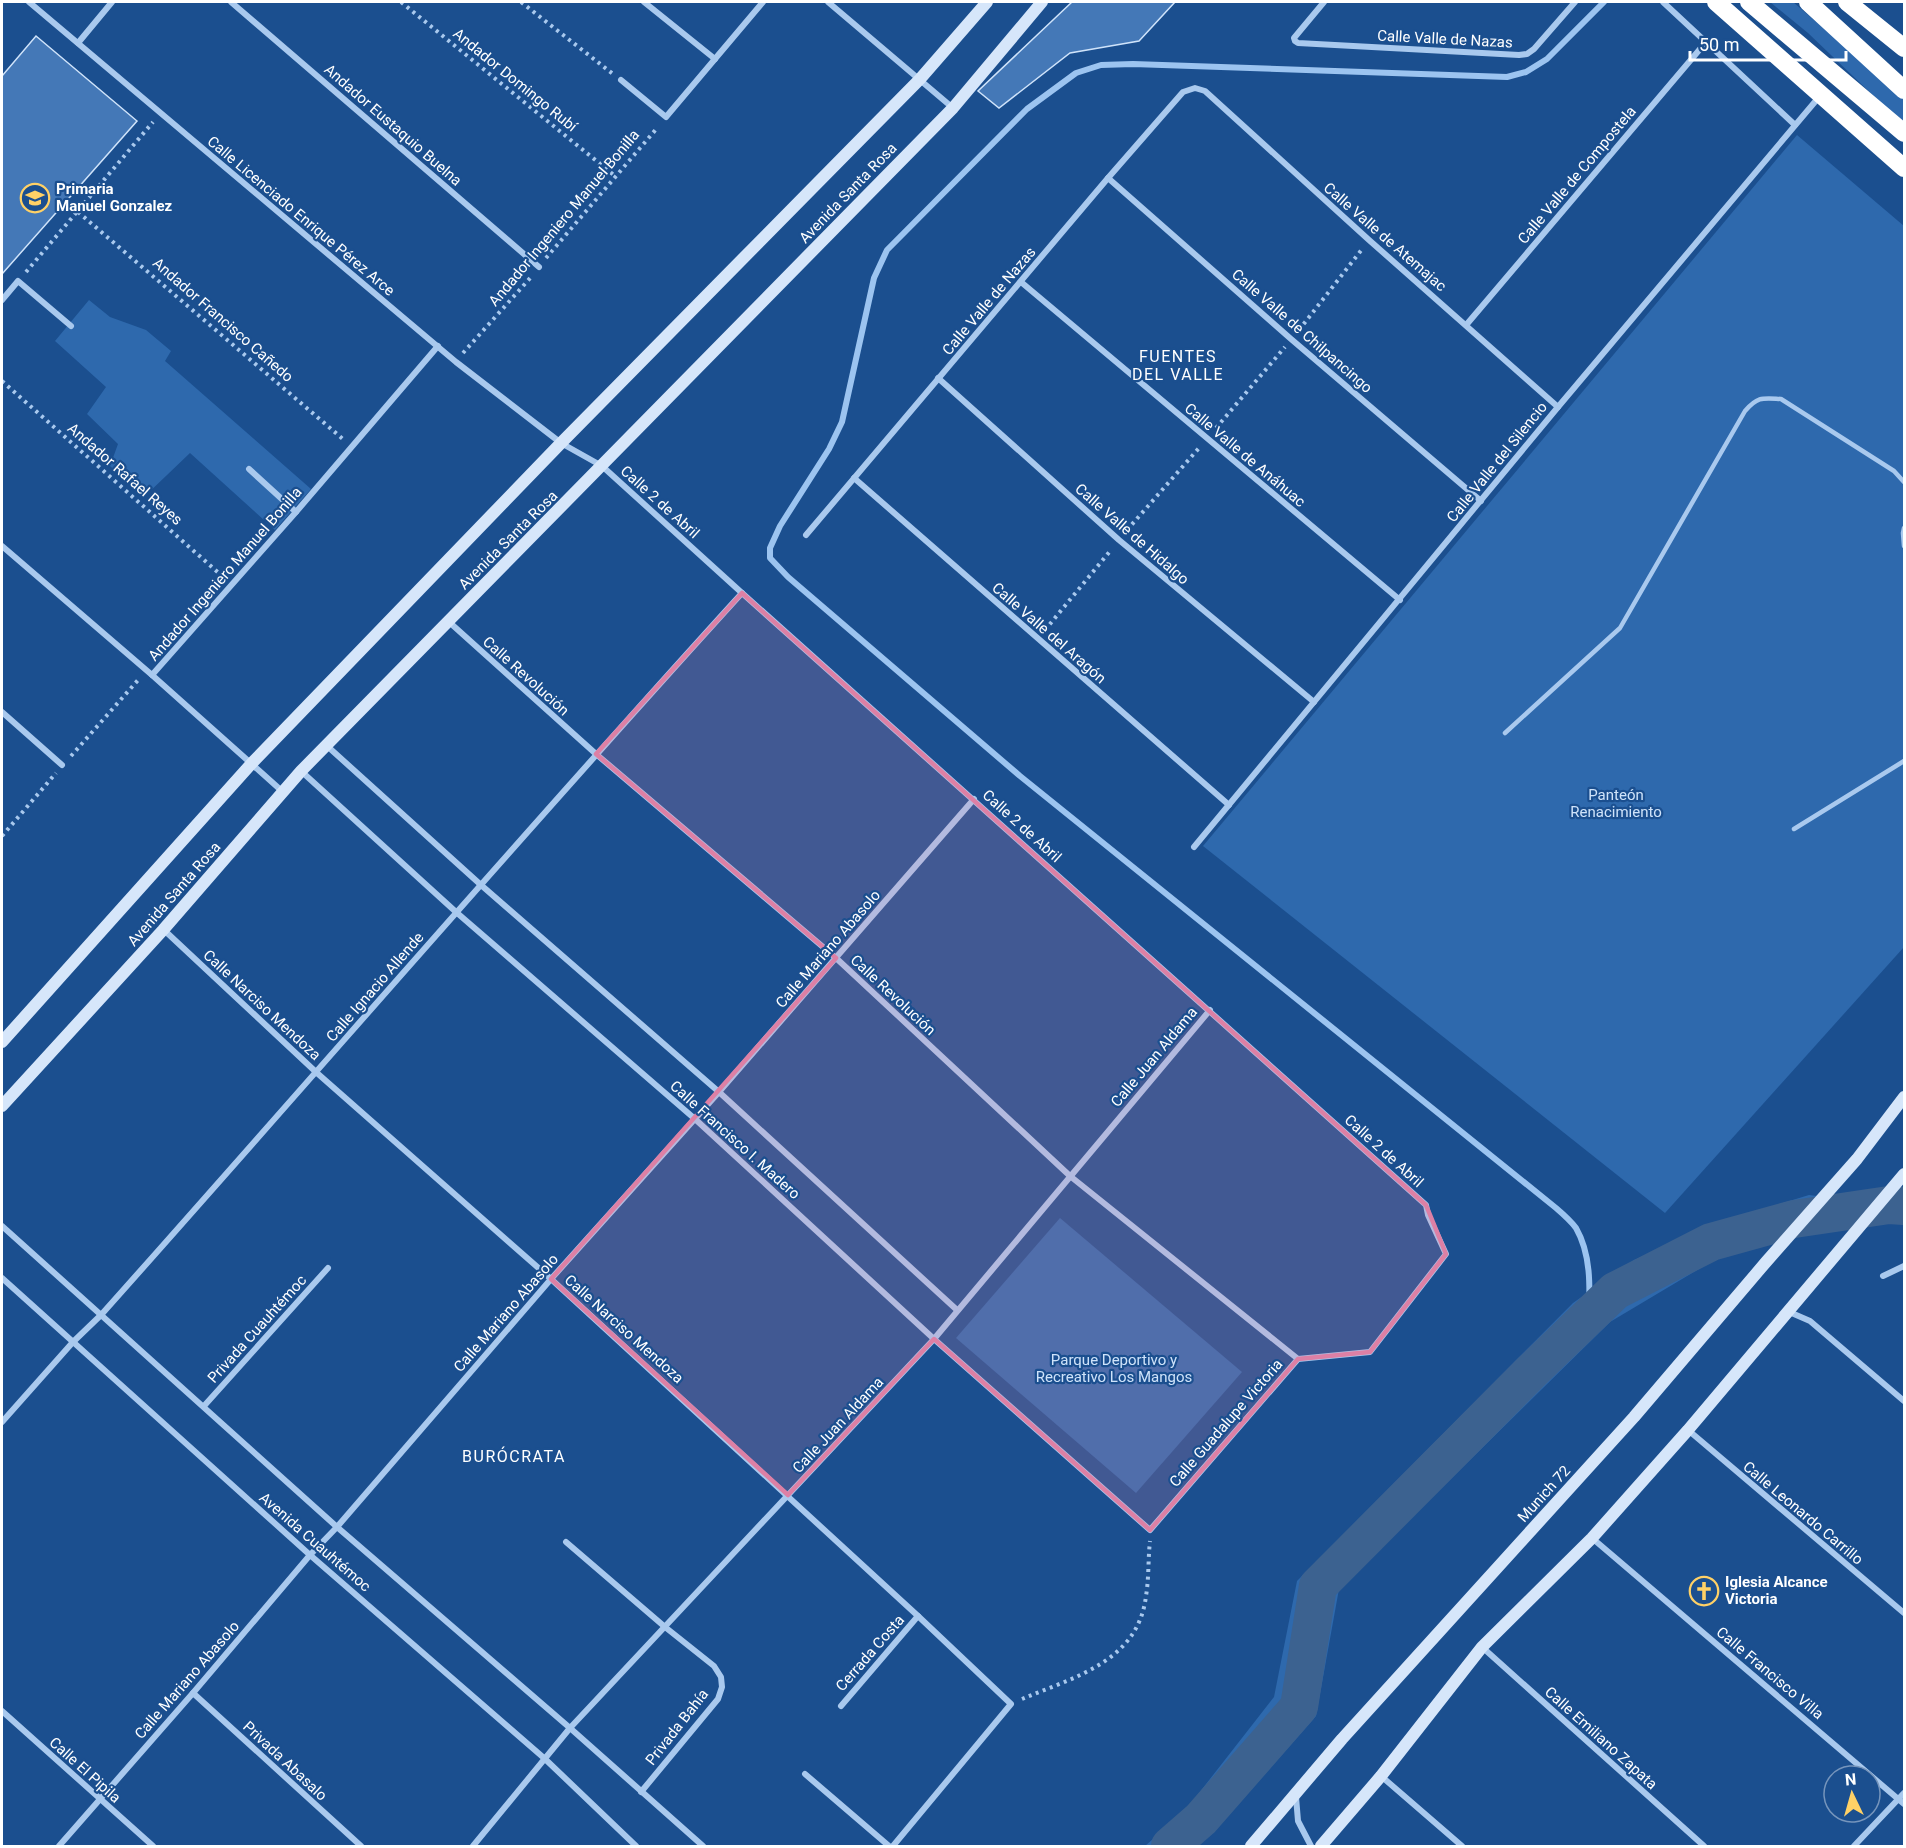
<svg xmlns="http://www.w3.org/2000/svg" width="1906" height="1848" font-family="Roboto,sans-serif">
<rect width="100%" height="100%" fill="#1b4f8f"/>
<g fill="#2e69ad">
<path d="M1770,2H1793L1904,97V125L1808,33Z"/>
<path d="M1797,135L1904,226V947L1665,1213L1203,846Z"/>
<path d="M89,300L110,317L146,330L171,351L165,361L311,489L275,530L190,453L144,497L110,466L118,444L87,414L106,387L55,341Z"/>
<path d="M1809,1195L1889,1205L1808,1235L1724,1254L1610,1322L1339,1589L1316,1716L1214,1832L1197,1846H1145L1185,1811L1274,1697L1297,1581L1573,1303L1634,1260L1721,1222Z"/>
<path d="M1060,1218L1242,1372L1136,1493L956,1338Z"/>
</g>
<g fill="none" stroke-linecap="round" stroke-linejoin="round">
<path stroke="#9cc4f0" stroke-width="6" d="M1589,1316C1590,1286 1591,1254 1576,1228C1571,1221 1563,1214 1556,1208L1020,776L788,577L770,558V548L780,526L829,449L842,422L874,278L887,250L1027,109L1076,73L1101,65L1133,64L1507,77L1526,72L1547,59L1604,2"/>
<path stroke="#3c6290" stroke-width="38" d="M1170,1846L1201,1819L1299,1707L1318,1586L1532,1371L1615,1291L1711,1242L1794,1219L1889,1205L1904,1206"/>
</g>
<g fill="#4478b7" stroke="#cfe3fa" stroke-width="1.5">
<path d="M1072,2H1175L1139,41L1070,53L999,108L978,91Z"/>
<path d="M36,36L137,121L2,274V76Z"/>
</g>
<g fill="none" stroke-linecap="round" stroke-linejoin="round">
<g stroke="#a9c9ee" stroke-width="4" stroke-dasharray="3 4.5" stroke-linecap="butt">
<path d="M401,2L615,176"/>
<path d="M521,2L613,74"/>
<path d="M78,212L344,440"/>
<path d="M546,258L658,127"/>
<path d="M26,272L153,122"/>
<path d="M1299,330L1363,248"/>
<path d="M463,353L532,276"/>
<path d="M2,381L222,576"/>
<path d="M1216,428L1285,347"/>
<path d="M1127,530L1199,448"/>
<path d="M1045,630L1111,550"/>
<path d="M71,756L139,679"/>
<path d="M2,836L56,773"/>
<path d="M1022,1699C1074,1677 1138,1662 1146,1596C1149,1578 1148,1559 1150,1541"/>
</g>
<g stroke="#a9c9ee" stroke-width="4.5">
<path d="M1904,528L1903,533L1904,546"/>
<path d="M1505,733L1620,628L1745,411C1758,396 1763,398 1781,399L1894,471L1904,482"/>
<path d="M1794,829L1904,761"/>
</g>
<g stroke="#a9c9ee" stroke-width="6">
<path d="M29,2L456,362L561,443L602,466L742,593L1426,1205L1428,1215L1446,1254L1370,1352L1298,1359L1150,1530L934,1339L695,1119L456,912L301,771"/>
<path d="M231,2L539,267"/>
<path d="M644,2L715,59"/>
<path d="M828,2L953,108"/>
<path d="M1324,2L1294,38L1295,41L1298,43L1519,55L1527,54L1534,49L1575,2"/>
<path d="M1663,2L1795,125"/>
<path d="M78,43L112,2"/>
<path d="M621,80L666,117L763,2"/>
<path d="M1108,178L1291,339L1481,501"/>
<path d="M1021,282L1400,600"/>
<path d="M2,300L18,281L71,326"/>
<path d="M1467,324L1706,42"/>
<path d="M938,378L1119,540L1314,702"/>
<path d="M249,469L296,512"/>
<path d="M854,478L1229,805"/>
<path d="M806,535L1108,178L1183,92L1195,88L1205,91L1369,240L1558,407"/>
<path d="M2,546L152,675L283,792"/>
<path d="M448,621L596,754L836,958L1070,1176L1298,1359"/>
<path d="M152,675L296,512L438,346"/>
<path d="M2,712L62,765"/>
<path d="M326,745L481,885L719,1092L957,1310"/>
<path d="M1194,847L1558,407L1819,97"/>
<path d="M164,930L317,1073L551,1279L918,1616L1011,1704L893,1846"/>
<path d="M2,1226L337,1527L570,1728L703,1846"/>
<path d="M1883,1276L1904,1266"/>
<path d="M2,1278L310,1555L544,1758L636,1846"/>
<path d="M1787,1311L1810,1321L1904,1401"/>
<path d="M204,1406L328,1268"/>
<path d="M2,1422L73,1342L101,1315C315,1075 525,831 742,593"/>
<path d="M1688,1430L1904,1613"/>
<path d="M1592,1538L1904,1804"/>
<path d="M566,1542L665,1627L714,1666L721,1677L722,1687L718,1699L641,1792"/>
<path d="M1482,1647L1704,1846"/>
<path d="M193,1693L361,1846"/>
<path d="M841,1706L918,1616"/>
<path d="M2,1711L153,1846"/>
<path d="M805,1774L889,1846"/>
<path d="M1381,1776L1462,1846"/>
<path d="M1296,1797L1298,1821L1311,1846"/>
<path d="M59,1846L193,1693L310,1555L337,1527L551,1279L719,1092L974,799"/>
<path d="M473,1846L570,1728L934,1339L1210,1010"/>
<path d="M1854,1846L1904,1793"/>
</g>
<g stroke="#d6e6fa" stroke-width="12">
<path d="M2,1042L252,763L561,443L920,79L987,2"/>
<path d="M2,1106L163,930L301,771L953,108L1042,2"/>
<path d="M1251,1846L1342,1739L1634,1417L1766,1262L1857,1159L1904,1097"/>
<path d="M1321,1846L1381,1776L1482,1647L1592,1538L1688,1430L1904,1174"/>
</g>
<g stroke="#fff" stroke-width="18">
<path d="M1716,2L1904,168"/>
<path d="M1749,2L1904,133"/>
<path d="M1808,2L1904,90"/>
<path d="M1847,2L1904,48"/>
</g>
</g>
<path fill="#dd80a5" fill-opacity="0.2" stroke="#dd80a5" stroke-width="4.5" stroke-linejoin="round" d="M742,593L1426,1205L1446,1254L1370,1352L1298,1359L1150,1530L934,1339L788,1495L551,1279L836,958L596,754Z"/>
<defs>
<g id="school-ring" transform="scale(1.5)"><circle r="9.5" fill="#1b4f8f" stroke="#ffd166" stroke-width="1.5"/><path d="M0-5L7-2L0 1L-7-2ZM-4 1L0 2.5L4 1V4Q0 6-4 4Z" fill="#ffd166"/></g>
<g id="church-ring" transform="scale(1.5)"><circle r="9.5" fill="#1b4f8f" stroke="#ffd166" stroke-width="1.5"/><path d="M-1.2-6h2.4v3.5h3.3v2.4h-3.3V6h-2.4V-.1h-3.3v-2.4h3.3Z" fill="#ffd166"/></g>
</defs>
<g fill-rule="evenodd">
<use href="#school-ring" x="35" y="198"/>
<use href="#church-ring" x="1704" y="1591"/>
</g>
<g text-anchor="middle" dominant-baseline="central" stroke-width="4.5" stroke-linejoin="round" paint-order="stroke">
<g font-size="15" fill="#fff" stroke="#1b4f8f">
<text transform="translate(1445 39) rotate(3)">Calle Valle de Nazas</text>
<text transform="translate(515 80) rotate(39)">Andador Domingo Rubí</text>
<text transform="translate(393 125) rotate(41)">Andador Eustaquio Buelna</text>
<text transform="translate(1577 175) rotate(-50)">Calle Valle de Compostela</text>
<text transform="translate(848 193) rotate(-46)">Avenida Santa Rosa</text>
<text transform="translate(301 216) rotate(40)">Calle Licenciado Enrique Pérez Arce</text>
<text transform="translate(564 218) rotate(-50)">Andador Ingeniero Manuel Bonilla</text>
<text transform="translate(1385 237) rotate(41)">Calle Valle de Atemajac</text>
<text transform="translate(989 301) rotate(-50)">Calle Valle de Nazas</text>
<text transform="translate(223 320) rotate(41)">Andador Francisco Cañedo</text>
<text transform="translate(1302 331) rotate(41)">Calle Valle de Chilpancingo</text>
<text transform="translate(1245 455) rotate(40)">Calle Valle de Anáhuac</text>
<text transform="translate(1497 462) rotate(-51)">Calle Valle del Silencio</text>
<text transform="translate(125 474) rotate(41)">Andador Rafael Reyes</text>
<text transform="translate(660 502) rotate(42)">Calle 2 de Abril</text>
<text transform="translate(1132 534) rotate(41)">Calle Valle de Hidalgo</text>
<text transform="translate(508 540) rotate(-45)">Avenida Santa Rosa</text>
<text transform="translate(225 574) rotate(-49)">Andador Ingeniero Manuel Bonilla</text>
<text transform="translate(1049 633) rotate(41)">Calle Valle del Aragón</text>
<text transform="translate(526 676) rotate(42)">Calle Revolución</text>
<text transform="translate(1022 826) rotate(42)">Calle 2 de Abril</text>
<text transform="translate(174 894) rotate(-49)">Avenida Santa Rosa</text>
<text transform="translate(828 949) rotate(-49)">Calle Mariano Abasolo</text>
<text transform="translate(375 987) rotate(-49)">Calle Ignacio Allende</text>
<text transform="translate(893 995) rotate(43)">Calle Revolución</text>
<text transform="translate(262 1005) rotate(43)">Calle Narciso Mendoza</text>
<text transform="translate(1154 1057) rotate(-50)">Calle Juan Aldama</text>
<text transform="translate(735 1140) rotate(42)">Calle Francisco I. Madero</text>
<text transform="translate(1384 1151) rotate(42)">Calle 2 de Abril</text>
<text transform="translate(506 1313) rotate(-49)">Calle Mariano Abasolo</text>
<text transform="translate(257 1329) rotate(-48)">Privada Cuauhtémoc</text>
<text transform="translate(624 1329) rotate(42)">Calle Narciso Mendoza</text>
<text transform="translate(1226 1423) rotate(-49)">Calle Guadalupe Victoria</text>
<text transform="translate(838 1425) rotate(-47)">Calle Juan Aldama</text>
<text transform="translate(1544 1494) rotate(-48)">Munich 72</text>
<text transform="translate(1803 1513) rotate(40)">Calle Leonardo Carrillo</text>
<text transform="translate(315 1542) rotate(41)">Avenida Cuauhtémoc</text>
<text transform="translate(870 1653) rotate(-49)">Cerrada Costa</text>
<text transform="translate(1770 1673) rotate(40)">Calle Francisco Villa</text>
<text transform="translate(187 1680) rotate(-49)">Calle Mariano Abasolo</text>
<text transform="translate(677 1727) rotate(-52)">Privada Bahía</text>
<text transform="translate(1601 1738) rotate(42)">Calle Emiliano Zapata</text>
<text transform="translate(285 1761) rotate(43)">Privada Abasalo</text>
<text transform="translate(85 1770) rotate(42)">Calle El Pipila</text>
</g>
<g font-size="15" font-weight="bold" fill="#fff" stroke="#1b4f8f" text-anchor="start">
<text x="56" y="189">Primaria<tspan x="56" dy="17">Manuel Gonzalez</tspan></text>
<text x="1725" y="1582">Iglesia Alcance<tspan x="1725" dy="17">Victoria</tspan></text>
</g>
<g font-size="15" fill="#cfe3fa" stroke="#1b4f8f">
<text x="1616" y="795">Panteón<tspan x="1616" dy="17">Renacimiento</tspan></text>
<text x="1114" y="1360">Parque Deportivo y<tspan x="1114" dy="17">Recreativo Los Mangos</tspan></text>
</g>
<g font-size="16" letter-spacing="1.5" fill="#fff" stroke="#1b4f8f">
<text x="1178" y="356">FUENTES<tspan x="1178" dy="18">DEL VALLE</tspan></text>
<text x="514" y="1456">BURÓCRATA</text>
</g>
</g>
<rect width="1906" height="1848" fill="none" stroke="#ffffff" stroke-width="6"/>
<g transform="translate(1852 1794) rotate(355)"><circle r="28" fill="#1b4f8f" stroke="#7695bc" stroke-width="1.5"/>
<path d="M0-4.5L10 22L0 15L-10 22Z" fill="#ffd166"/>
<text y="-9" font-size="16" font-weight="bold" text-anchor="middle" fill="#ffffff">N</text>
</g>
<path d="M1690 51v9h156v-9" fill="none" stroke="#ffffff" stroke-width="3"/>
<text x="1699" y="51" font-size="18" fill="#ffffff" stroke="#1b4f8f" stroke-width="4.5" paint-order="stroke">50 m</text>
</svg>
